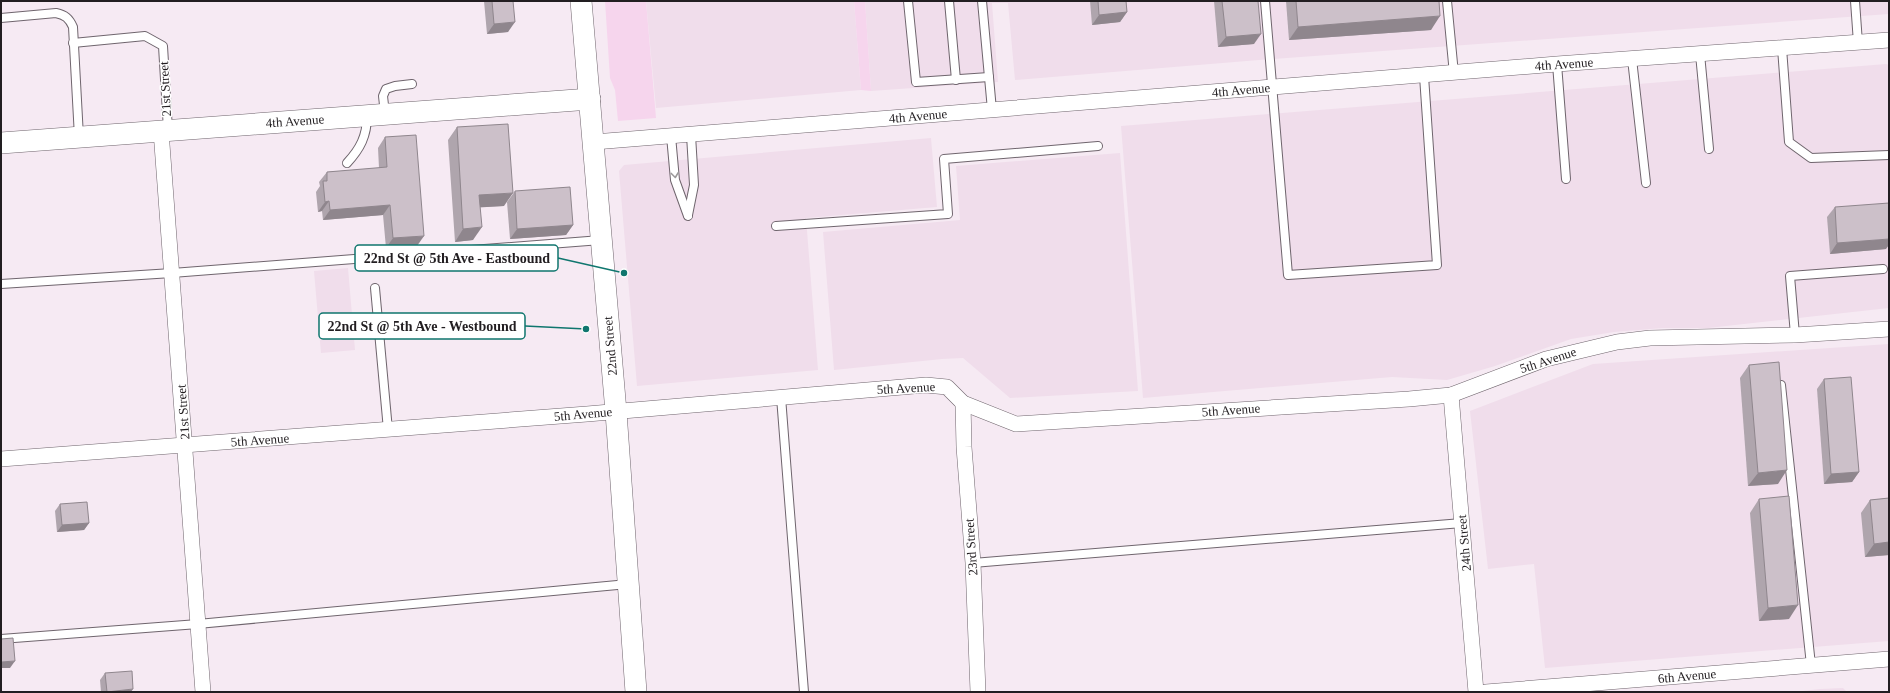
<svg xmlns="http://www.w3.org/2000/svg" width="1890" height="693" font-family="'Times New Roman',serif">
<rect width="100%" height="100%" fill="#f6eaf3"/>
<g fill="#f0ddeb">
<path d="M646,1H854L861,90L656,108Z"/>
<path d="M865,1H1889V14L1259,60L1015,80L1008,3H992L998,82L871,91Z"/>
<path d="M1886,64L1889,65V308L1708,328H1663L1614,332L1571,339L1495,366L1447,380L1392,377L1143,398L1121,126Z"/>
<path d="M931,138L937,207L806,218L818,370L637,386L619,171L624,165Z"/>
<path d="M1120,153L1138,391L1010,398L963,358L942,359L834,370L823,232L960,220L956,166Z"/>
<path d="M348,268L355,350L321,353L314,271Z"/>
<path d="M1889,344V641L1545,668L1534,564L1488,569L1470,411L1593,364Z"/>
<path d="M1843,688L1847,692H1793L1820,689Z"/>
</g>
<g fill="#f6d5ed">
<path d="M605,1H646L656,118L618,121L615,90L610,78Z"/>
<path d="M854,1H865L871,91L861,90Z"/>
</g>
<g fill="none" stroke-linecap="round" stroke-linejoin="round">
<g stroke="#6f656d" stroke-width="10">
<g id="lane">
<path d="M908,1L916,82L989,77"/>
<path d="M949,1L956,80"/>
<path d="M982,1L992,110"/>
<path d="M1265,1L1288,275L1437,265L1424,76"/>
<path d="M1447,1L1454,74"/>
<path d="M1855,1L1858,43"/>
<path d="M1,18L56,13C65,15 69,18 73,27L79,137"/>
<path d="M73,43L145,36L163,46L168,130"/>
<path d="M1782,48L1789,142L1811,158L1889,155"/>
<path d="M1700,54L1709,149"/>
<path d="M1632,59L1646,183"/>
<path d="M1557,64L1566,179"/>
<path d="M385,114L383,96L386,89L395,86L412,84"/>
<path d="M671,136L675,180L688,216"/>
<path d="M347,163C360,149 367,136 367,116"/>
<path d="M688,215L694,185L691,135"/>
<path d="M776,226L948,214L944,159L1098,146"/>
<path d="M1,284L172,273L601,240"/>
<path d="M375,288L388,430"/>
<path d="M1795,335L1790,276L1883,269"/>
<path d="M1781,385L1811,665"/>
<path d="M781,397L804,692"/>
<path d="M973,563L1462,523"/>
<path d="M1,639L198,624L628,584"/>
</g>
</g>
<g stroke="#6f656d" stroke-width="16">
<g id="street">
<path d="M161,131L203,692"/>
<path d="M594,142L1557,64L1889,40"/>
<path d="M1451,395L1476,692"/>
<path d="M963,403L964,447L973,563L978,692"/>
<path d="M1,459L587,414L926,385L947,387L963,403L1016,424L1409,399L1451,395L1546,359L1617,342L1650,338L1795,335L1889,329"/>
<path d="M1486,692L1889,659"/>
</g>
</g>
<g stroke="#6f656d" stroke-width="22">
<g id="secondary">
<path d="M581,1L616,412L636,692"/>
<path d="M1,143L590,99"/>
</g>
</g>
<use href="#lane" stroke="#fff" stroke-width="8"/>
<use href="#street" stroke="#fff" stroke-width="15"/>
<use href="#secondary" stroke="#fff" stroke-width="21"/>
</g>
<g fill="#afa5ad">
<path d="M484,1H513L508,32L487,34Z"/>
<path d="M1090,1H1126L1127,12L1120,22L1092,25Z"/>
<path d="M1214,1H1258L1254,44L1218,47Z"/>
<path d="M1286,1H1439L1431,30L1289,40Z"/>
<path d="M457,127L504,206L480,207L473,240L455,242L448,140Z"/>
<path d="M385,137L417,246L386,248L383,215L323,220L322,211L318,212L316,192L320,186L319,182L327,172L379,168L378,148Z"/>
<path d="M515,191L573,225L566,235L510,239L507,202Z"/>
<path d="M1835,207L1886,249L1830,254L1827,217Z"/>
<path d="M1749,365L1778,484L1748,486L1740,378Z"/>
<path d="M1824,379L1859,472L1852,482L1824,484L1817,389Z"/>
<path d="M1889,498V560V555L1865,557L1861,513L1870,500Z"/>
<path d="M1759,499L1789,619L1759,621L1750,513Z"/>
<path d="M60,504L89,523L84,530L57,532L55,511Z"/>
<path d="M105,673L131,692H101L100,680Z"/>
</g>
<g fill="#8f868d">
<path d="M1127,12L1120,22L1092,25L1099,15Z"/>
<path d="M1440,16L1431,30L1289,40L1298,27Z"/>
<path d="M515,22L508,32L487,34L494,24Z"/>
<path d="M1261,34L1254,44L1218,47L1226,37Z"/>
<path d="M513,193L504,206L470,208L479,195Z"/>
<path d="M329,201L322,211L318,212L325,202Z"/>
<path d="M390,205L383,215L323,220L330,210Z"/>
<path d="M573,225L566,235L510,239L517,229Z"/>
<path d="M482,227L473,240L455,242L463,229Z"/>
<path d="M424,236L417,246L386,248L393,238Z"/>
<path d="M1889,239V245L1886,249L1830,254L1837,243Z"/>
<path d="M1787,470L1778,484L1748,486L1758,473Z"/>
<path d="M1859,472L1852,482L1824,484L1831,474Z"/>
<path d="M89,523L84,530L57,532L62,525Z"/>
<path d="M1889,542V555L1865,557L1874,544Z"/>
<path d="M1798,605L1789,619L1759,621L1768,608Z"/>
<path d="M15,661L10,668H1V662Z"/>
<path d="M133,689L131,692H107Z"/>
</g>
<g fill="#ccc0c9" stroke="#8f868d">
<path d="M492,1H513L515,22L494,24Z"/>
<path d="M1098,1H1126L1127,12L1099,15Z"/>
<path d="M1222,1H1258L1261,34L1226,37Z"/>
<path d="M1296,1H1439L1440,16L1298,27Z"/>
<path d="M508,124L513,193L479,195L482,227L463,229L457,127Z"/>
<path d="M416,135L424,236L393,238L390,205L330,210L329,201L325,202L323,181H327V172L387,167L385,137Z"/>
<path d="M570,187L573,225L517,229L515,191Z"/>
<path d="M1889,203V239L1837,243L1835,207Z"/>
<path d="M1779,362L1787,470L1758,473L1749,365Z"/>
<path d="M1851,377L1859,472L1831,474L1824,379Z"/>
<path d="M1789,496L1798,605L1768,608L1759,499Z"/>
<path d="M1889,498V542L1874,544L1870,500Z"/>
<path d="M87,502L89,523L62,525L60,504Z"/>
<path d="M13,638L15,661L1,662V639Z"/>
<path d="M132,671L133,689L107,692L105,673Z"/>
</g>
<defs><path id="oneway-chevron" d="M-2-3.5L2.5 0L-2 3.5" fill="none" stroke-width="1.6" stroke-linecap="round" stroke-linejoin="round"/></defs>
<use stroke="#9c9a9b" href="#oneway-chevron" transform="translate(675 175) rotate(83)"/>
<g text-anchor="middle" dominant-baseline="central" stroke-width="3" stroke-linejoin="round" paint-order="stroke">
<g font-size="13" fill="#221e21" stroke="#fff">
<text transform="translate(1564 64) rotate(-4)">4th Avenue</text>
<text transform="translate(165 89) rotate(-93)">21st Street</text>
<text transform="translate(1241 90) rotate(-5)">4th Avenue</text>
<text transform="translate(918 116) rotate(-5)">4th Avenue</text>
<text transform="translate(295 121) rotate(-4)">4th Avenue</text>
<text transform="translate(610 346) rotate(-95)">22nd Street</text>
<text transform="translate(1548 360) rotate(-18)">5th Avenue</text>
<text transform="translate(906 388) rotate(-3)">5th Avenue</text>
<text transform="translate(1231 410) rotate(-4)">5th Avenue</text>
<text transform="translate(183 412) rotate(-94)">21st Street</text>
<text transform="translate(583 414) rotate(-5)">5th Avenue</text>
<text transform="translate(260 440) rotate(-4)">5th Avenue</text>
<text transform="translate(1464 543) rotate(-95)">24th Street</text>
<text transform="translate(971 547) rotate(-94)">23rd Street</text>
<text transform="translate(1687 676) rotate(-5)">6th Avenue</text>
</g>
</g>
<path fill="none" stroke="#0f766e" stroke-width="1.5" d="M624 273L558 258M586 329L525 326"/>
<g fill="#0f766e" stroke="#fff" stroke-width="1.5">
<circle cx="624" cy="273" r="4"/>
<circle cx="586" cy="329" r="4"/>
</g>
<g fill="#fff" stroke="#0f766e" stroke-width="1.5">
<rect x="355" y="245" width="203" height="26" rx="4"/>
<rect x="319" y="313" width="206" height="26" rx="4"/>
</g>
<g font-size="14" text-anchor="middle" font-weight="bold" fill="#221e21">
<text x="457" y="263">22nd St @ 5th Ave - Eastbound</text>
<text x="422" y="331">22nd St @ 5th Ave - Westbound</text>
</g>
<rect width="1890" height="693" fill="none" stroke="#221e21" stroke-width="4"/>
</svg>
